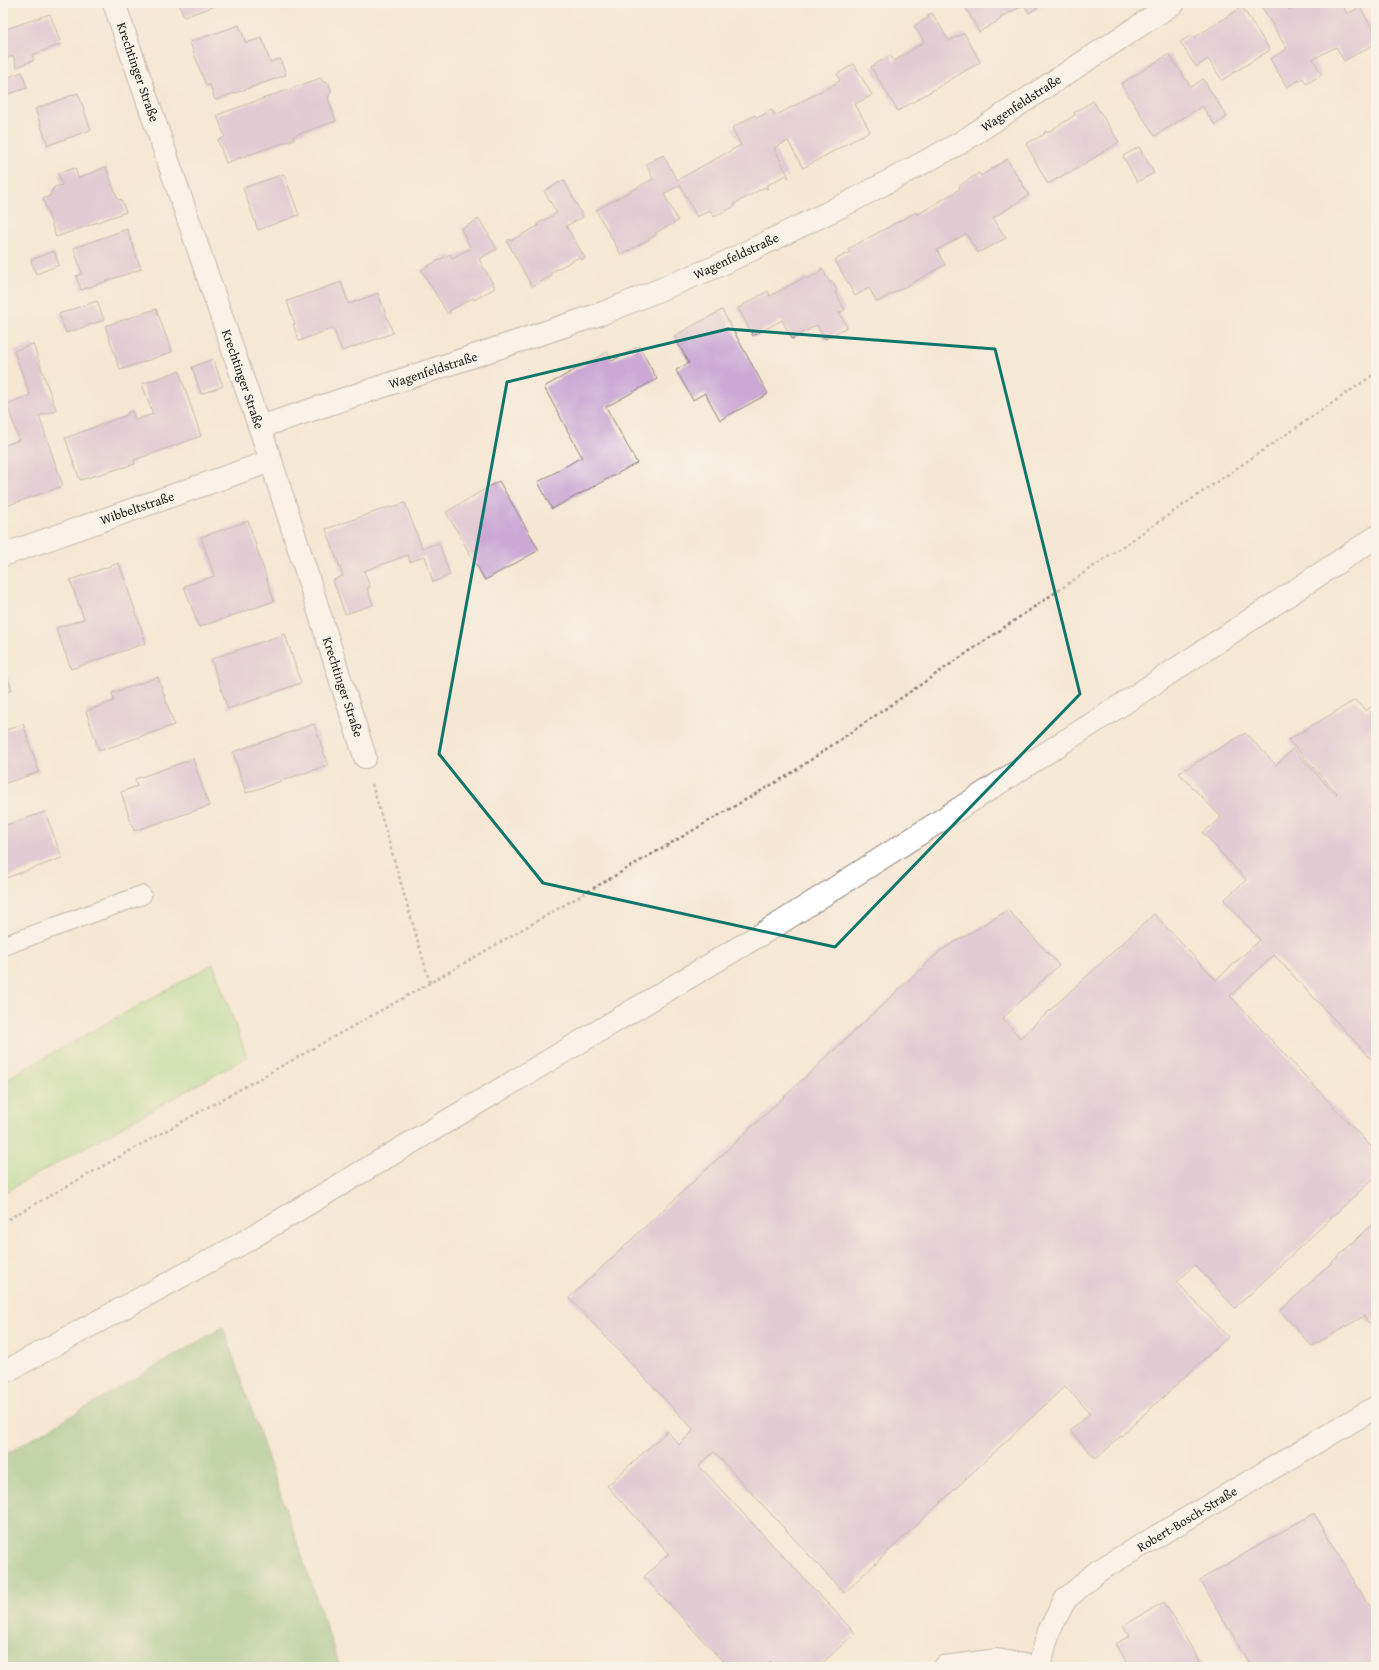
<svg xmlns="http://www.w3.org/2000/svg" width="1379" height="1670" font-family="'Gentium Book Plus',serif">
<rect width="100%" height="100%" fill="#f7f3e8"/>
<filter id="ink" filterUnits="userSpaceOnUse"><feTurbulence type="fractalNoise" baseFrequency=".025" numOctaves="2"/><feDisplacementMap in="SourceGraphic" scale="8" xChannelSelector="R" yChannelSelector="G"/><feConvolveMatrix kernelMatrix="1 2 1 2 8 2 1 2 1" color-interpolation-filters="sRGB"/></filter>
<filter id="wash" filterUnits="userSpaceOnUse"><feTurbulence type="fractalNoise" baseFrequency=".012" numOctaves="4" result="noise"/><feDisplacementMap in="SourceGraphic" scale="16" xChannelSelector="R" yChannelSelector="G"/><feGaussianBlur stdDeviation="0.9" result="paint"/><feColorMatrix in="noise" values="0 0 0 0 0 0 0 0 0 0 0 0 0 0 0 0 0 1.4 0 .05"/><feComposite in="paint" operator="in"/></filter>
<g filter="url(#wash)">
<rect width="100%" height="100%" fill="#f6e7d4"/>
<path fill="#a8da89" stroke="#627b52" d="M213,964L247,1057L3,1193V1081Z"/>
<path fill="#86ba75" stroke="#516b48" d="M223,1327L340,1667H3V1456Z"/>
<g id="blocks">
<g fill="#cca8d5">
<path d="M179,3H223L184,17Z"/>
<path d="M963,3H1046L1029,13L1024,5L1000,18V20L979,32Z"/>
<path d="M1269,3H1285L1289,10L1302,3H1341L1347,14L1360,7L1376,35V43L1344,61L1336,47L1313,59L1322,75L1306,84L1303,78L1287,87L1270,59L1287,49L1262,7Z"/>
<path d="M1242,7L1270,50L1222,80L1208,59L1196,67L1180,42L1192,35L1194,38Z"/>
<path d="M932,13L949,41L964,33L980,62L898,111L871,67L890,55L894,61L924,42L914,26L929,17L928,15Z"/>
<path d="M50,14L61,44L32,55L34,60L17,67L13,56L3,60V30Z"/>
<path d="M239,25L246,43L262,38L270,62L280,59L286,75L215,100L210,85L206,86L190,42Z"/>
<path d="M1169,54L1191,87L1203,79L1227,117L1215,125L1202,106L1155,136L1121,84Z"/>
<path d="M854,64L872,95L855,104L870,131L803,168L788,141L774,148L789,177L788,178L786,175L766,186L768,188L766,189L765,187L734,204L735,206L714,217L710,210L697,217L680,185L664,194L678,221L655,233L656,235L621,255L596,210L653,179L646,164L663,155L677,180L741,145L732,128L755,115L757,118L772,110L775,116L840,81L837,74Z"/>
<path d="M22,72L27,88L3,96V79Z"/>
<path d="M321,78L322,81L329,84L331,91L328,98L336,121L293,136L294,139L226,163L218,140L225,137L217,115Z"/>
<path d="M78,93L91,130L48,145L35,109Z"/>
<path d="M1093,101L1119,142L1070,173L1069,172L1048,184L1026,144L1045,134L1044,132L1046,131L1047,133L1075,115L1074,113Z"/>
<path d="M1139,147L1154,173L1137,182L1123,156Z"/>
<path d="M1007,159L1029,195L993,218L1006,238L978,253L966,234L937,250L945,265L877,302L869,288L855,296L835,260L850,252L848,249L916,212L917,215L960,189L959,186L979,173L981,176Z"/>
<path d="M106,167L118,200L121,199L126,212L56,237L43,199L50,196L54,187L62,185L58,173L75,168L78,178Z"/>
<path d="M284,174L299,215L258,230L243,188Z"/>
<path d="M564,180L583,217L566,226L585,258L581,260L579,257L550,273L552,276L532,287L507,241L509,239L510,241L538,226L537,224L557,213L544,191Z"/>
<path d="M479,219L497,249L479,259L495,288L474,300L473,298L449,311L450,313L448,314L421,270L450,254L452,258L471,248L461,229Z"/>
<path d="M127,229L141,269L81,290L76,276L82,274L74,248Z"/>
<path d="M54,251L59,265L36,274L31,260Z"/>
<path d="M822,268L830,283L832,281L837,291L835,292L845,310L839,313L847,327L825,339L817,325L792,339L782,320L753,336L738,308L768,291L770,296L805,277L807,279L821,271L820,269Z"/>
<path d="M341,282L349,304L378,293L393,333L342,351L333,328L299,341L293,324H295L287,301Z"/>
<path d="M97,301L104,320L66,333L59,314Z"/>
<path d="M156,309L172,352L120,370L105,326Z"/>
<path d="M722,310L768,394L720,420L705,393L693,400L676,370L689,363L674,336Z"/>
<path d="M33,344L56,410L39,416L63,486L3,507V446L19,440L7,404L30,395L14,351Z"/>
<path d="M639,346L657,379L606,407L637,463L552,509L538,482L582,457L544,387L607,352L612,361Z"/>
<path d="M213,359L223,386L201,394L192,367Z"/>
<path d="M179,371L201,436L134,460L135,464L80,480L65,438L127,415V413L132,411L135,420L153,414L142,384Z"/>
<path d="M499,481L539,550L485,580L446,512Z"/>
<path d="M405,503L422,548L439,543L450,575L433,582L425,556L410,562L408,555L364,571L370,587L367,588L373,605L345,614L333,580L343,576L326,529L389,507L390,508Z"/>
<path d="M248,521L274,601L199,627L184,586L214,576L201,537Z"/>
<path d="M119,563L146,643L71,669L56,628L84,619L70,580Z"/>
<path d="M285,634L301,683L228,709L211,659Z"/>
<path d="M3,666L12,690L3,693Z"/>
<path d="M158,677L174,725L99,751L86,711L114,701L112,693Z"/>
<path d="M1355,700L1366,711L1376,702V1064L1274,955L1230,996L1376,1152V1176L1235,1308L1195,1265L1177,1282L1228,1337L1096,1459L1070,1431L1090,1413L1065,1386L844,1593L714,1452L699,1466L855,1633L818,1667H776L770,1661L764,1667H728L644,1577L669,1553L607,1486L667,1431L679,1445L694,1430L569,1298L940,951L1008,910L1059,965L1003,1018L1020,1038L1154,914L1216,980L1260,940L1224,900L1246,880L1203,833L1221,817L1179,773L1245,733L1276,765L1293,749L1336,795L1337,793L1288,740Z"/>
<path d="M23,724L39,772L3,784V731Z"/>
<path d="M314,724L328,765L246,793L233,752Z"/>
<path d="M193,759L209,806L134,831L121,792L137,786L135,779Z"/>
<path d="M45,812L62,858L3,879V826Z"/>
<path d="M1376,1221V1319L1368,1324L1364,1316L1312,1346L1280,1311Z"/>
<path d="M1314,1513L1376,1618V1667H1251L1200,1580Z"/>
<path d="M1164,1602L1203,1667H1130L1116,1644L1129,1636L1123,1626Z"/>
</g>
</g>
</g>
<g filter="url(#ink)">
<use href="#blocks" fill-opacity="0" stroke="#898278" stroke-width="1"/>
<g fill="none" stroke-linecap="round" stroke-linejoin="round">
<g stroke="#898278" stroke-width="20">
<path id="service" d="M3,946L142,895"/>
</g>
<g stroke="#898278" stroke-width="24">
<g id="minor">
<path d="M114,3L271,461L365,757"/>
<path d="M260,427L603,313L720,265L850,202L960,143L1174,3"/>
<path d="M3,555L271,461"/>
<path d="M945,1667L997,1660L1035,1667"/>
<path d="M1039,1667L1049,1631L1065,1600L1098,1571L1376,1407"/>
</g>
</g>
<g stroke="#898278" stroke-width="24">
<path id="secondary" d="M3,1373L239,1245L780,923L1126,702L1376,537"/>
</g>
<g stroke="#898278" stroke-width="2.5" stroke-dasharray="3 3" stroke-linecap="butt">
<path d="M372,784L430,983"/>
<path d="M3,1222L430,983L790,774L1376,373"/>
</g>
<use href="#service" stroke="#fff" stroke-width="18"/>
<use href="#minor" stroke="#fff" stroke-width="22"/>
<use href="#secondary" stroke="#fff" stroke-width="22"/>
</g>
</g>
<path d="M0 0H1379V1670H0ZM728,329L995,349L1080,694L835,947L543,883L439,754L507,382Z" fill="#f6e7d4" fill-opacity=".55" fill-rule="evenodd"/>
<path fill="none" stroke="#0f766e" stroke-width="3" stroke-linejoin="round" d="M728,329L995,349L1080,694L835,947L543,883L439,754L507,382Z"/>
<g text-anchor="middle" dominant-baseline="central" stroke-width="3" stroke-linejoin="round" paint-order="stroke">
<g font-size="13" fill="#1c1c1c" stroke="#f7f3e8">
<text transform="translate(138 72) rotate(71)">Krechtinger Straße</text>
<text transform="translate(1021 103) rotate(-33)">Wagenfeldstraße</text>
<text transform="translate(736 256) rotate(-25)">Wagenfeldstraße</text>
<text transform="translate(433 370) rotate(-18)">Wagenfeldstraße</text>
<text transform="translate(243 379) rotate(71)">Krechtinger Straße</text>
<text transform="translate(137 508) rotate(-19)">Wibbeltstraße</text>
<text transform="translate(343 687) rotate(72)">Krechtinger Straße</text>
<text transform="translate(1187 1519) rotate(-31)">Robert-Bosch-Straße</text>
</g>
</g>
<rect width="1379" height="1670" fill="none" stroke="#f7f3e8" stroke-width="16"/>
</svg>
